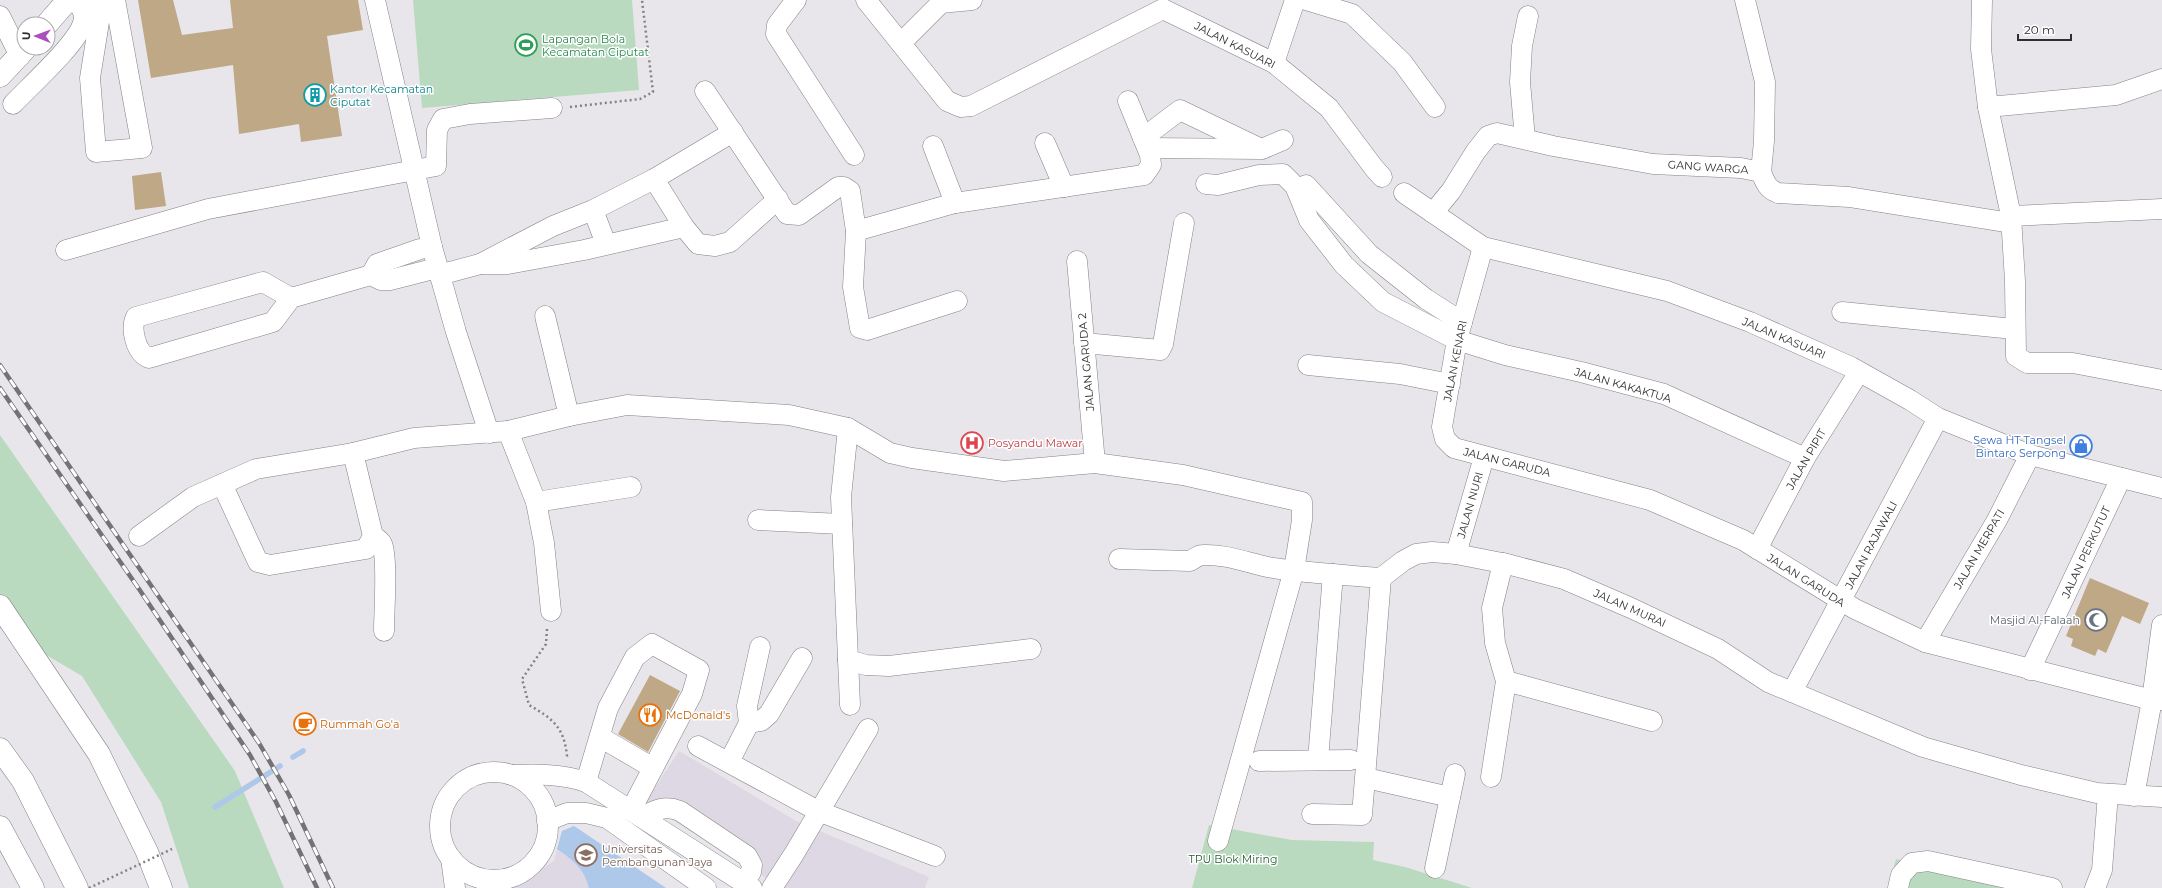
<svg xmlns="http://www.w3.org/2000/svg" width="2162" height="888" font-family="Montserrat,sans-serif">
<rect width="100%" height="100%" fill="#e8e6eb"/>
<g fill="#ddd8e4">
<path d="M679,751L796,821L929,877L925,888H782L645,803Z"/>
<path d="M574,826L666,888H512L554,861L562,831Z"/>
</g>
<g fill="#badac0">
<path d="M413,0H632L639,90L422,108Z"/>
<path d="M0,435L235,771L284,888H189L161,802L82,676L0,628Z"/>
<path d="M1209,825L1292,840L1374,842L1373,860L1405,867L1472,888H1192Z"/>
<path d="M1896,859L2026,888H1888Z"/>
</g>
<path fill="#adc8e9" d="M574,826L666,888H589C584,868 573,860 557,849L562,831Z"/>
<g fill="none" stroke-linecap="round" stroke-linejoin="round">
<g stroke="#adc8e9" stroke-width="5.5">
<path d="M293,757L303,751"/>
<path d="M215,807L280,766"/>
</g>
</g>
<g fill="#bfa885">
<path d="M138,0H173L182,35L233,28L230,0H358L363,30L327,36L342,136L301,142L299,124L239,134L233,65L151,78Z"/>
<path d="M161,172L166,206L135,210L132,176Z"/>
<path d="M2090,578L2149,603L2140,624L2122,616L2106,653L2098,649L2095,656L2071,646L2073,639L2066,636Z"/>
<path d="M650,675L680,691L648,752L618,734Z"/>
</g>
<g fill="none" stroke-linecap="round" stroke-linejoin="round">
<g stroke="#838186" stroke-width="21">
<g id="minor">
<path d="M96,0L99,22L90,78L96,152L142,148L115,0"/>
<path d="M375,0L432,247L456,332L489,433"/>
<path d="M796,0L777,25L776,34L854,155"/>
<path d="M866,0L947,101L961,107L971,106L1163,9"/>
<path d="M1306,0L1352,14L1402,62L1435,107"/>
<path d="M1745,0L1765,82L1764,141L1761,172"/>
<path d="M1982,0L1981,49L1988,107L2011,216L2015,281L2016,356L2027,363H2073L2162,380"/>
<path d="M1163,9L1274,63L1329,108L1374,168L1382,177"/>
<path d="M0,16L20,56"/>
<path d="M901,43L941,3L972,0"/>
<path d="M1274,63L1295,0"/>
<path d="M705,91L787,214L799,215L838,187H844L850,191L856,231L853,287L860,328L867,330L957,301"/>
<path d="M13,104C30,86 77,44 83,23C86,14 81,7 76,0"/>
<path d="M1988,107L2116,95L2162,79"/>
<path d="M1143,138L1180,110L1257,147"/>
<path d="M1525,139L1520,82L1522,46L1528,16"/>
<path d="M1045,143L1064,187"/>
<path d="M933,146L955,203"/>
<path d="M1148,148L1262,149L1283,140"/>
<path d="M654,179L684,227L698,244L715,246L730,242L778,199"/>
<path d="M1206,184L1218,185L1259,175L1283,174L1295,186L1309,220L1344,265L1383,302L1457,340L1505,355L1581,372L1664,394L1805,458"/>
<path d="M1306,185L1369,254L1426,299L1462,322"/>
<path d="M1404,193L1483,247L1667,291L1750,322L1851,367L1910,400L1938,418L2030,455L2162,488"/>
<path d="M593,210L606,244"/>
<path d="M1433,213L1451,191L1476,151L1488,136L1497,133L1553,146L1653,164L1741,168L1761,172C1765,182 1767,189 1778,193L1849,197L2011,223"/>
<path d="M2011,216L2162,209"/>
<path d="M856,231L955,203L1144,175L1151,165L1150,155L1128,101"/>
<path d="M1483,247L1457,340L1442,427L1445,439L1454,448L1650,500L1743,540L1855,609L1925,642L2152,700H2162"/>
<path d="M66,250L208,209L436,166L437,130L443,119L470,114L552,108"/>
<path d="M1077,261L1095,463"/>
<path d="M480,264L553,226L593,210L654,179L733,132"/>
<path d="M371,275L377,264L420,249L432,247"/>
<path d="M439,275L480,264H508L584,250L684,227"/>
<path d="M291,298L263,282L136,317C130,329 136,353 149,358L273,322L291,298L371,275L381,280H390L437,268"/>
<path d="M1842,312L2014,329"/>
<path d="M545,316L569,416"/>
<path d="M1084,343L1160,350L1163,344L1184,223"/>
<path d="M1308,365L1400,374L1450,384"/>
<path d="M848,428L841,497L850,705"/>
<path d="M508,431L536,502L544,543L551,611"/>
<path d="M222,484L258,562L270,565L366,549L373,536L353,453"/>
<path d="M536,502L631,487"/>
<path d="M758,520L842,524"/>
<path d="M139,536L193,497L256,469L353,453L414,438L508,431L569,416L627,405L789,415L848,428L890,453L912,458L1004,471L1095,463L1183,475L1302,502V520L1294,570L1218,841"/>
<path d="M373,536C376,538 380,540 382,544C388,559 384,612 384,631"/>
<path d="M1757,549L1805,458L1859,372"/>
<path d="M1456,554L1484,457"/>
<path d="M1119,559L1190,561C1195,559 1197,555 1203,555C1228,554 1250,564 1273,568C1309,573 1345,575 1381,578L1403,561L1416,554L1432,552L1456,554L1507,564L1564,579L1631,608L1718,649L1768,682L1923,747L2021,775L2097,793L2162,797"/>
<path d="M1925,642L1997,520L2030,455"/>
<path d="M848,660L866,665L889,666L1031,649"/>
<path d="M2030,670L2121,478"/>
<path d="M1506,681L1652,721"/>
<path d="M1792,692L1938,418"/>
<path d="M749,723L761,721L769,714L802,658"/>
<path d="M600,737L653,768"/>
<path d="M698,746L818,811L935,856"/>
<path d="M1318,760L1333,574"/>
<path d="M1259,761L1351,760"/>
<path d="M729,762L749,723L747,706L760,647"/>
<circle cx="494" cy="826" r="54"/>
<path d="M512,775C538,774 562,774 586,782L752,888"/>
<path d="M1491,777L1506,681L1495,643L1492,608L1503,563"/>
<path d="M1366,778L1450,797"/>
<path d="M586,782L608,708L635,657L652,644L699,670L692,694L631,810"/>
<path d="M2134,796L2152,700L2162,625"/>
<path d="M1312,814L1362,815L1381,578"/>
<path d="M642,817C656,810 664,805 680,811L747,856L752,865L751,872L743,882"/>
<path d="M547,821L567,813H586L607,818L706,888"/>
<path d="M451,858L455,888"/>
<path d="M1435,868L1455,774"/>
<path d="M772,888L794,854L868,729"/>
<path d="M1898,888L1901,875L1912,863L1928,861L2052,888"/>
<path d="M2095,888L2102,870L2108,794"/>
</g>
</g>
<g stroke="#838186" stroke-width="23">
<g id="major">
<path d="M47,24L68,0"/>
<path d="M0,76L26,48"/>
</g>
</g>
<g stroke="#838186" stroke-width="23">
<g id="highway">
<path d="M0,606L99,754L147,852L161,888"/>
<path d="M0,749L23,781L77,888"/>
<path d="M0,827L33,888"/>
</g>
</g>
<g stroke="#838285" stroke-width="2.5" stroke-dasharray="2 3" stroke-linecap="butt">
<path d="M570,107L640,99L653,92L642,0"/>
<path d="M547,629L546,644L522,679L529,705C553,719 564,727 567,756L566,758"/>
</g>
<use href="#minor" stroke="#fff" stroke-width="20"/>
<use href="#major" stroke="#fff" stroke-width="22"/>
<use href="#highway" stroke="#fff" stroke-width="22"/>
<g stroke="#737275" stroke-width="4.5">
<g id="rail">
<path d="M0,365L259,743L289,795L333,888"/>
<path d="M0,388L139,589L250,755L276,802L317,888"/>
</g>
</g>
<use href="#rail" stroke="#fff" stroke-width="3" stroke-dasharray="9" stroke-linecap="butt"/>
<path stroke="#838285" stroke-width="2.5" stroke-dasharray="2 3" stroke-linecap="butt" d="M89,888L172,849"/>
</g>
<defs>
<g id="stadium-ring" transform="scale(1.15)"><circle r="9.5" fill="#fff" stroke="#2e9e5b" stroke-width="1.5"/><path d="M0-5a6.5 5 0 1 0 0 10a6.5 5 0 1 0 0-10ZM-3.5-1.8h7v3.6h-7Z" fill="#2e9e5b"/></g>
<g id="building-ring" transform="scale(1.15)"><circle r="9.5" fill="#fff" stroke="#0f9aa8" stroke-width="1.5"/><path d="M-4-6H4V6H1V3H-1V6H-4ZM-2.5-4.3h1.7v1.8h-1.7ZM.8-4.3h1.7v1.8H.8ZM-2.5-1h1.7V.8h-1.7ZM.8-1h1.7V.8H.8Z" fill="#0f9aa8"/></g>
<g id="hospital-ring" transform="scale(1.15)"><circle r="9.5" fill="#fff" stroke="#e0444e" stroke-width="1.5"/><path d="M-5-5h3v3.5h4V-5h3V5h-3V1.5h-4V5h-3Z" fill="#e0444e"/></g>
<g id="shop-ring" transform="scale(1.15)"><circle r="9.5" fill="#fff" stroke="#3f7fe0" stroke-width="1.5"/><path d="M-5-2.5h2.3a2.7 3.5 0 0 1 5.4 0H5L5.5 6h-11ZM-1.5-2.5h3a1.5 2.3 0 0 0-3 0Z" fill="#3f7fe0"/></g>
<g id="mosque-ring" transform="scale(1.15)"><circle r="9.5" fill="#fff" stroke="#6b7280" stroke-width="1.5"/><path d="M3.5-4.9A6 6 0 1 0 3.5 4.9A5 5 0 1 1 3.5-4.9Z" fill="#6b7280"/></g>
<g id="restaurant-ring" transform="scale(1.15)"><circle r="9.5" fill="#fff" stroke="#e8710a" stroke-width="1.5"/><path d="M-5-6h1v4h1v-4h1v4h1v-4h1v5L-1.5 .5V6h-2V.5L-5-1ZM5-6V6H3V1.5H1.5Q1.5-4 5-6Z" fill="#e8710a"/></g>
<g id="cafe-ring" transform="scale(1.15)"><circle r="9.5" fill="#fff" stroke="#e8710a" stroke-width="1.5"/><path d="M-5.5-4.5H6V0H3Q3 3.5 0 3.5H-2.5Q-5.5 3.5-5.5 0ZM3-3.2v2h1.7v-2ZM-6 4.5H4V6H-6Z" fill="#e8710a"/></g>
<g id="university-ring" transform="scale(1.15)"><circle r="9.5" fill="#fff" stroke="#8d6e63" stroke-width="1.5"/><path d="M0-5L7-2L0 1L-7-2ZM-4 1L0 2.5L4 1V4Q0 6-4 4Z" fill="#8d6e63"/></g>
</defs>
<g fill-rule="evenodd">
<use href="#stadium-ring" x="526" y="45"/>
<use href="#building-ring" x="315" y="95"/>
<use href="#hospital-ring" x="972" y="443"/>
<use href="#shop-ring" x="2081" y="446"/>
<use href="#mosque-ring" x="2096" y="620"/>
<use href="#restaurant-ring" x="650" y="715"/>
<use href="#cafe-ring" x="305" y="724"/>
<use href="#university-ring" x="586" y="855"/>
</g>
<g text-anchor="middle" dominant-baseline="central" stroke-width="3" stroke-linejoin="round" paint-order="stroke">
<g font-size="11" fill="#27864d" stroke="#fff" text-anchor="start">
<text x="542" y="39">Lapangan Bola<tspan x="542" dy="13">Kecamatan Ciputat</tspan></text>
</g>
<g font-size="11" fill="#2e2d2f" stroke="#fff">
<text transform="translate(1235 45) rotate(27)">JALAN KASUARI</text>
<text transform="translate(1708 167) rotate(4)">GANG WARGA</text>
<text transform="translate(1784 338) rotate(23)">JALAN KASUARI</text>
<text transform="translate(1455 361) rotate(-79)">JALAN KENARI</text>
<text transform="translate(1086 362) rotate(-95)">JALAN GARUDA 2</text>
<text transform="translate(1623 385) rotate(16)">JALAN KAKAKTUA</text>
<text transform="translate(1806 459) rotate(-60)">JALAN PIPIT</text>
<text transform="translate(1507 462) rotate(14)">JALAN GARUDA</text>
<text transform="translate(1470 505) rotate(-74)">JALAN NURI</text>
<text transform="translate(1871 545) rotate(-62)">JALAN RAJAWALI</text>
<text transform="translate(1979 549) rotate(-60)">JALAN MERPATI</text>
<text transform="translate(2086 552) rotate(-65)">JALAN PERKUTUT</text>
<text transform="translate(1806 580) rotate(32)">JALAN GARUDA</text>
<text transform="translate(1630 608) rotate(24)">JALAN MURAI</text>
</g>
<g font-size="11" fill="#0d838f" stroke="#fff" text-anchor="start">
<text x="330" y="89">Kantor Kecamatan<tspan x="330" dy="13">Ciputat</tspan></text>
</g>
<g font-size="11" fill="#366cbe" stroke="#fff" text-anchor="end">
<text x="2066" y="440">Sewa HT Tangsel<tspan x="2066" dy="13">Bintaro Serpong</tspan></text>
</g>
<g font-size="11" fill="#be3a42" stroke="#fff" text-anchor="start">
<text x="988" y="443">Posyandu Mawar</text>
</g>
<g font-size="11" fill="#5b616d" stroke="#fff" text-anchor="end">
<text x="2080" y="620">Masjid Al-Falaah</text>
</g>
<g font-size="11" fill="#c56008" stroke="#fff" text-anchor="start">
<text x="666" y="715">McDonald's</text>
<text x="320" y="724">Rummah Go'a</text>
</g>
<g font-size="11" fill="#785e54" stroke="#fff" text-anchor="start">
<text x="602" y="849">Universitas<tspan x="602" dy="13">Pembangunan Jaya</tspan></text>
</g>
<g font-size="11" fill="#275c36" stroke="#fff">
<text x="1233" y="859">TPU Blok Miring</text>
</g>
</g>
<g transform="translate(36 36) rotate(271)"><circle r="19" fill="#ffffff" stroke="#ababac"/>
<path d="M0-3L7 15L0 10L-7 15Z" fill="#aa4fbb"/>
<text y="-6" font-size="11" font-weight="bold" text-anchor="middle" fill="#2e2d2f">U</text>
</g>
<path d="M2018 34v6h53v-6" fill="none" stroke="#2e2d2f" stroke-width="2"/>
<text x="2024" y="34" font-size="12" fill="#2e2d2f" stroke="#ffffff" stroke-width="3" paint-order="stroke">20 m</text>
</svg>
